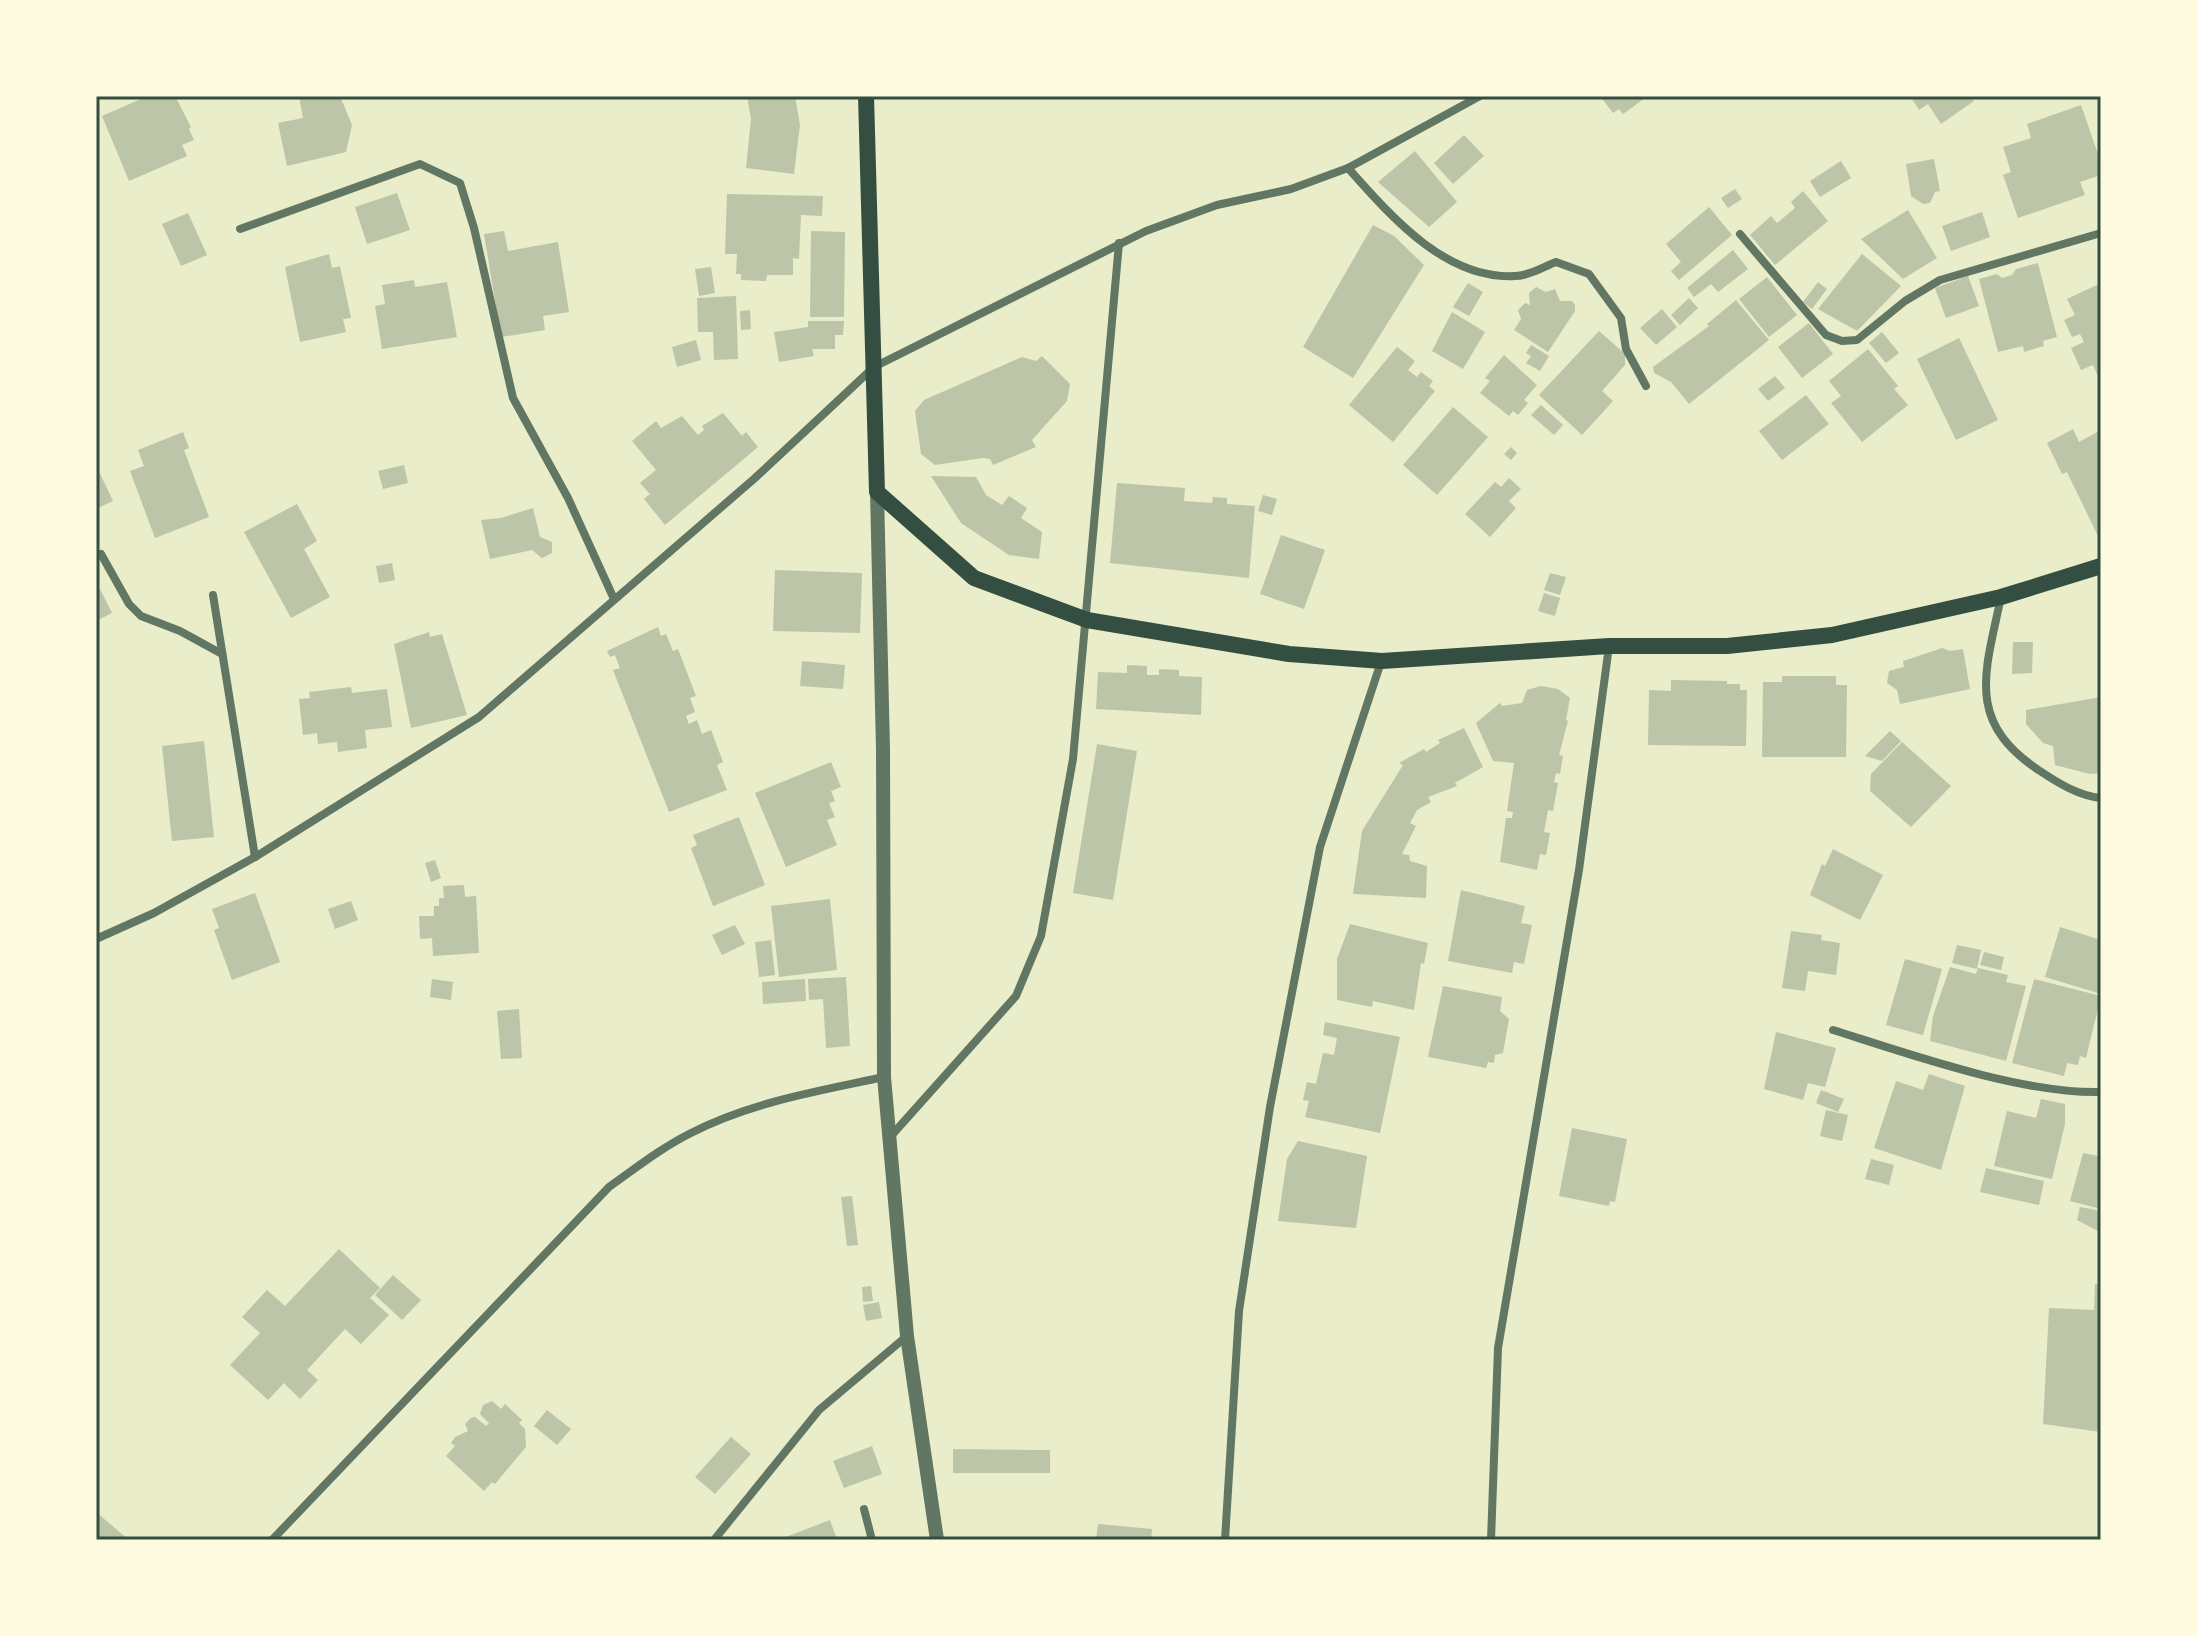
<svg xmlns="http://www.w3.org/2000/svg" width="2197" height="1636" font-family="Cabin,sans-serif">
<rect width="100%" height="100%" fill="#e9edc9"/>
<g fill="#bcc5a7">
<path d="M148,96H157L159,100L175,96L191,127L189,129L194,140L182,145L187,156L129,181L102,116Z"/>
<path d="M299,96H340L352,125L346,152L287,166L278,123L303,118Z"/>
<path d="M747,96H795L800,125L794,174L746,168L751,119Z"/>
<path d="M1600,96H1648L1623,114L1619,109L1613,113Z"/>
<path d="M1910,96H1970L1974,101L1941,124L1928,104L1919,110Z"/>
<path d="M2081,105L2101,163V175L2080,182L2085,195L2018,218L2003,175L2011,172L2003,147L2031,138L2027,124Z"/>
<path d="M1464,135L1484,156L1453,184L1434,163Z"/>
<path d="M1415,151L1457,202L1429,227L1378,182Z"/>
<path d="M1934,159L1940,191L1935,192L1930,203L1923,204L1911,196L1906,164Z"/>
<path d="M1841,161L1851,178L1820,197L1810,181Z"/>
<path d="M1735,189L1742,199L1728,208L1721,198Z"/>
<path d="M1803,191L1828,221L1775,265L1750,235L1771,216L1777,223L1795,208L1791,202Z"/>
<path d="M397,193L410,230L367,244L355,207Z"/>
<path d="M727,194L823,196L822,216L801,215L799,259L793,258V275H767L766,281L741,280V274H736L737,254H725Z"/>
<path d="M1709,207L1732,235L1679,280L1671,271L1681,262L1666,244Z"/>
<path d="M1908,210L1937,258L1903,279L1861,239Z"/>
<path d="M1982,212L1990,237L1951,251L1942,226Z"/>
<path d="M188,213L207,255L181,266L162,224Z"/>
<path d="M1373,225L1394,236L1424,265L1353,378L1303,347Z"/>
<path d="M504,231L508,251L558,242L569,312L543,316L545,330L501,337L484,234Z"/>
<path d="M811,231L845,232L844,317H810Z"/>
<path d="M1733,250L1748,269L1718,292L1711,284L1694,297L1687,288Z"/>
<path d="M329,254L332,268L340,266L351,318L343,319L346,332L300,342L285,267Z"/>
<path d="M1862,254L1901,286L1857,331L1818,309Z"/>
<path d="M2038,263L2057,337L2043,341L2044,346L2024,352L2023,346L1998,352L1979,279L1997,274L2002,278L2012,275L2016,269Z"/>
<path d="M711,267L715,293L699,296L695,269Z"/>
<path d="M1968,276L1979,306L1946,318L1935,288Z"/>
<path d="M1767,277L1797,315L1769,337L1739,299Z"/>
<path d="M414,280L415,287L447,282L457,337L382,349L375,306L385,304L382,285Z"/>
<path d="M1818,282L1827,289L1812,309L1803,302Z"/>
<path d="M1468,283L1483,292L1469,316L1453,307Z"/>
<path d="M2101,283V383L2093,365L2081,370L2071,348L2084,342L2080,334L2072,337L2064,320L2075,315L2067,299Z"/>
<path d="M1536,287L1546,292L1555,289L1560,301H1572L1575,305V311L1548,352L1514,330L1521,319L1518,310L1525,303L1530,305L1529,293Z"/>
<path d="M736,296L738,359L714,360L713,332H698L697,298Z"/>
<path d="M1689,298L1698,308L1680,325L1671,315Z"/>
<path d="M1736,300L1769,340L1689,404L1671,382L1654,373L1653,367L1709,326L1707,324Z"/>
<path d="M1662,309L1677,327L1656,345L1640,328Z"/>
<path d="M750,310L751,329L741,330L740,311Z"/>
<path d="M1452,312L1485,332L1463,369L1432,351Z"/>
<path d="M808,321H844L843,335H835V349H812L814,356L779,362L774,332L808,327Z"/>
<path d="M1809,323L1833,354L1802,378L1778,347Z"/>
<path d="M1599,331L1625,354V365L1602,391L1613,401L1582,435L1539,395Z"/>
<path d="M1882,332L1899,353L1886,363L1869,343Z"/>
<path d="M1959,338L1998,420L1956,440L1917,359Z"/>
<path d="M696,340L701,360L677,367L672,347Z"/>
<path d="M1531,345L1549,356L1540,371L1526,363L1531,356L1526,353Z"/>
<path d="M1397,347L1415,361L1408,370L1417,377L1421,372L1433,381L1429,386L1435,391L1393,442L1349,405Z"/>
<path d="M1868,349L1898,386L1894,389L1908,405L1862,442L1831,403L1841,396L1829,381Z"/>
<path d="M1504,355L1537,385L1524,400L1528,403L1518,415L1513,411L1509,416L1480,393L1490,381L1485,378Z"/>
<path d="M1042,356L1070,384L1067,401L1032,440L1036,447L993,465L990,459L983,458L935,465L921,454L915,411L924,400L1022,357L1036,361Z"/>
<path d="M1775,376L1785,388L1768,401L1758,389Z"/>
<path d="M1806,395L1829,424L1782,460L1759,431Z"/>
<path d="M1541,405L1563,425L1554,435L1531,415Z"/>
<path d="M1453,407L1488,437L1437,495L1403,465Z"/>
<path d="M723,413L742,436L746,432L758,447L665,525L644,499L650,494L640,483L656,470L632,441L656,421L661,428L682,416L698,435L704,430L702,426Z"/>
<path d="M2073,429L2079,442L2101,430V535L2098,536L2067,472L2062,474L2047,443Z"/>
<path d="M183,432L189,448L184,450L209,517L155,538L130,471L144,466L138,450Z"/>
<path d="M1511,447L1517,453L1511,460L1504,454Z"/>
<path d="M96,465L113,501L96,509Z"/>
<path d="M404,465L408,483L383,489L378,471Z"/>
<path d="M931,476L976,477L986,495L1002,505L1009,496L1027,508L1021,518L1042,532L1039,559L1009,555L961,523Z"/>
<path d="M1509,478L1521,489L1509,501L1516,508L1490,537L1465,514L1495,482L1501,487Z"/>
<path d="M1117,483L1185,488L1184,501L1212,503L1213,497L1227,498V504L1255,506L1249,578L1110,563Z"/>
<path d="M1263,495L1277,499L1272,515L1258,511Z"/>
<path d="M297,504L317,541L304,549L330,597L291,618L244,532Z"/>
<path d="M533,508L540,537L552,542V553L542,558L532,550L490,559L481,520L501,518Z"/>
<path d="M1281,535L1325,550L1304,609L1260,594Z"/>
<path d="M392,563L395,580L379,583L376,566Z"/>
<path d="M775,570L862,573L860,633L773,631Z"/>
<path d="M1550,573L1566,577L1560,595L1544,590Z"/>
<path d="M96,581L112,613L96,621Z"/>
<path d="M1544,593L1560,598L1555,616L1538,611Z"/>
<path d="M658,627L661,636L666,634L673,651L678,649L696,696L690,698L695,712L686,716L689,724L697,720L702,734L711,730L723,762L717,765L727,790L669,812L613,670L620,668L615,655L610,657L607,651Z"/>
<path d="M429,632L430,637L442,634L467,715L411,728L394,644Z"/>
<path d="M2013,642H2033L2032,673L2012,674Z"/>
<path d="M1942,648L1950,651L1963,649L1970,689L1900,704L1897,690L1887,683L1889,671L1904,667L1903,661Z"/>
<path d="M802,661L845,665L843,689L800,686Z"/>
<path d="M1127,665L1147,666V675H1159V669L1179,670V676L1202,677L1201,715L1096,709L1098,672L1127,673Z"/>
<path d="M1782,676H1836V685H1847L1846,757H1762L1763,682H1782Z"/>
<path d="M1671,680L1727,681V684H1740V690H1747L1746,746L1648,745L1649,690L1671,691Z"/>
<path d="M1541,686L1558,689L1570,698L1566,720L1568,721L1559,755L1563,756L1560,774L1556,773L1554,782L1558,783L1553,811L1548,810L1544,832L1550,833L1546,855L1540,854L1537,870L1500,862L1506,818H1512L1513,812L1507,811L1514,763L1493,761L1476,723L1500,703L1502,706L1522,703L1527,690Z"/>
<path d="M351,687L352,693L387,689L392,727L365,730L367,748L338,752L337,742L318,744L317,733L303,735L299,699L310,698L309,692Z"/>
<path d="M2101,697V773L2090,774L2055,765L2053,746L2043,743L2026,724V710Z"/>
<path d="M1464,728L1483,767L1455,783L1457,786L1428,797L1431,802L1417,810L1410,823L1416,826L1402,854L1409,855L1410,861L1427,866L1426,898L1353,894L1362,831L1403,765L1399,763L1424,749L1426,752L1440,743L1438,740Z"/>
<path d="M1890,731L1901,741L1882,761L1865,756Z"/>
<path d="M204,741L214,837L172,841L162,746Z"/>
<path d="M1902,742L1951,786L1911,827L1870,791L1871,774Z"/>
<path d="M1097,744L1137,751L1113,900L1073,893Z"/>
<path d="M831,762L841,787L831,791L835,801L829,803L835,817L827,820L837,845L786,867L755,793Z"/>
<path d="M739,817L765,885L713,906L691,848L697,845L693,835Z"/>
<path d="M1833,849L1883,875L1860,920L1810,895L1822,864L1825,866Z"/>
<path d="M435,860L441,878L431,882L425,863Z"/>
<path d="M464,885L465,897L476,896L479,953L433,956L432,938L420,939L419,916H434V906H439V898H444L443,886Z"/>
<path d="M1461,890L1525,906L1521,923L1532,925L1524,964L1514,962L1512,973L1448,961Z"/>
<path d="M255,893L280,962L232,980L214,930L219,928L212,909Z"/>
<path d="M830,899L837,970L779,977L771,906Z"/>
<path d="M351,901L358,920L335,929L328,909Z"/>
<path d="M1350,924L1428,943L1424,964L1421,963L1414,1010L1373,1001L1372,1007L1337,1000V959Z"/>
<path d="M735,925L745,944L722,955L712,935Z"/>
<path d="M2060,927L2101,940V994L2045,977Z"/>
<path d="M1791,931L1822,935L1821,940L1840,943L1836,975L1808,971L1805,991L1782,988Z"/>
<path d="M771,940L775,975L759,977L755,942Z"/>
<path d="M1957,945L1981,950L1977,969L1952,963Z"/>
<path d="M1984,952L2004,957L2001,970L1980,965Z"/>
<path d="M1905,959L1942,969L1923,1035L1886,1025Z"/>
<path d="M1950,967L1976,974L1978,968L2008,975L2006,982L2026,986L2006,1061L1930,1041L1933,1016Z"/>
<path d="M846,977L850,1046L826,1048L823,999L809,1000L808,979Z"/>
<path d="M432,979L453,982L451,1000L430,997Z"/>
<path d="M805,979L806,1001L763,1004L762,982Z"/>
<path d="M2034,979L2101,996L2086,1058L2080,1056L2078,1065L2067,1063L2064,1076L2012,1063Z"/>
<path d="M1443,986L1502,997L1500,1011L1509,1019L1503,1053L1495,1055L1494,1063L1488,1062L1486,1068L1428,1057Z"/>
<path d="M519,1009L522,1058L501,1059L497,1011Z"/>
<path d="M1325,1022L1400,1037L1380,1133L1305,1117L1309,1101L1303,1100L1307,1082L1316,1084L1323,1053L1334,1055L1337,1038L1323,1035Z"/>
<path d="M1776,1032L1836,1048L1825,1087L1808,1083L1803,1100L1764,1089Z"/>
<path d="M1929,1074L1965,1086L1941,1170L1874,1148L1896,1081L1923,1090Z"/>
<path d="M1821,1090L1844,1099L1838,1112L1816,1103Z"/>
<path d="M2041,1099L2065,1104V1124L2052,1179L1994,1166L2007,1111L2036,1118Z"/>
<path d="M1826,1110L1848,1115L1842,1141L1820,1136Z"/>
<path d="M1572,1128L1627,1139L1615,1202L1610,1201L1609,1206L1559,1196Z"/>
<path d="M1298,1141L1367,1156L1356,1228L1278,1221L1287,1159Z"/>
<path d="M2101,1151V1209L2070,1201L2083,1153L2098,1156Z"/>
<path d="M1871,1159L1894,1165L1889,1185L1865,1179Z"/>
<path d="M1986,1168L2044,1181L2039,1205L1980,1192Z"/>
<path d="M852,1196L858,1245L847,1246L841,1197Z"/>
<path d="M2080,1207L2101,1211L2100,1232L2077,1220Z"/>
<path d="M339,1249L380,1288L370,1298L389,1315L361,1344L345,1329L307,1370L318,1380L300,1399L284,1383L268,1400L230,1365L260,1333L242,1317L267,1290L285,1306Z"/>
<path d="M393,1275L421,1300L402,1320L375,1295Z"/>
<path d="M2095,1284L2101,1285V1432L2043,1424L2049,1308L2094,1310Z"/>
<path d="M871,1286L873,1301L863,1302L862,1287Z"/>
<path d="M879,1302L882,1318L866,1321L863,1305Z"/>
<path d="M492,1401L501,1409L505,1404L522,1420L519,1423L525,1429L526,1447L495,1484L492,1482L484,1491L446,1456L455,1446L451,1443L455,1437L468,1431L465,1424L471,1418L475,1417L486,1426L489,1423L480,1414L483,1405Z"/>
<path d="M547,1410L571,1429L557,1445L534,1426Z"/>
<path d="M731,1437L751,1454L715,1494L695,1477Z"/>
<path d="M872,1446L882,1474L844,1488L833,1461Z"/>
<path d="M953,1449L1050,1450V1473H953Z"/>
<path d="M96,1512L129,1540H96Z"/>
<path d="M830,1520L837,1540H778Z"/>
<path d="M1098,1524L1152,1529L1151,1540H1096Z"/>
</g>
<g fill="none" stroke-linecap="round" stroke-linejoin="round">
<g stroke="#617663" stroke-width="8">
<path d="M1348,168C1390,215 1445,280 1515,276C1528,276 1543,267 1556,262L1589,274L1621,318L1626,349L1646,386"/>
<path d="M240,229L420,164L460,183L474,228L513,398L568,498L614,599"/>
<path d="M1740,234L1826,335L1842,341L1857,340L1905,301L1940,280L2101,233"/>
<path d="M101,554L129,604L141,616L180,631L222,654"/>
<path d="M213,595L255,857"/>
<path d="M2001,597C1985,673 1965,722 2040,771C2058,783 2079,796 2101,798"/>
<path d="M96,939L154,913L255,857L479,717L755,478L874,367L1146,231L1217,205L1291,189L1348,168L1480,96"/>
<path d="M1833,1030C1909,1054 2022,1094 2101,1092"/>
<path d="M891,1136L1016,996L1041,936L1073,759L1119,243"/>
<path d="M864,1509L872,1540"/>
<path d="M272,1540L609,1187C636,1168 661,1148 691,1133C751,1102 819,1091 884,1077"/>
<path d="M714,1540L819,1410L907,1336"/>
<path d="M1225,1540L1239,1311L1270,1107L1320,847L1381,662"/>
<path d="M1491,1540L1498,1348L1579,870L1609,646"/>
</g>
<path stroke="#617663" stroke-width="14" d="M877,492L883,749L884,1077L907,1336L937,1540"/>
<path stroke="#344e41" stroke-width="16" d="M866,96L877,492L974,578L1087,620L1289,654L1382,661L1609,646H1727L1832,635L2001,597L2101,566"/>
</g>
<rect width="2197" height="1636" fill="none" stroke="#fefae0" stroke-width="196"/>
<rect x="98" y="98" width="2001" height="1440" fill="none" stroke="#344e41" stroke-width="3"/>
</svg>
